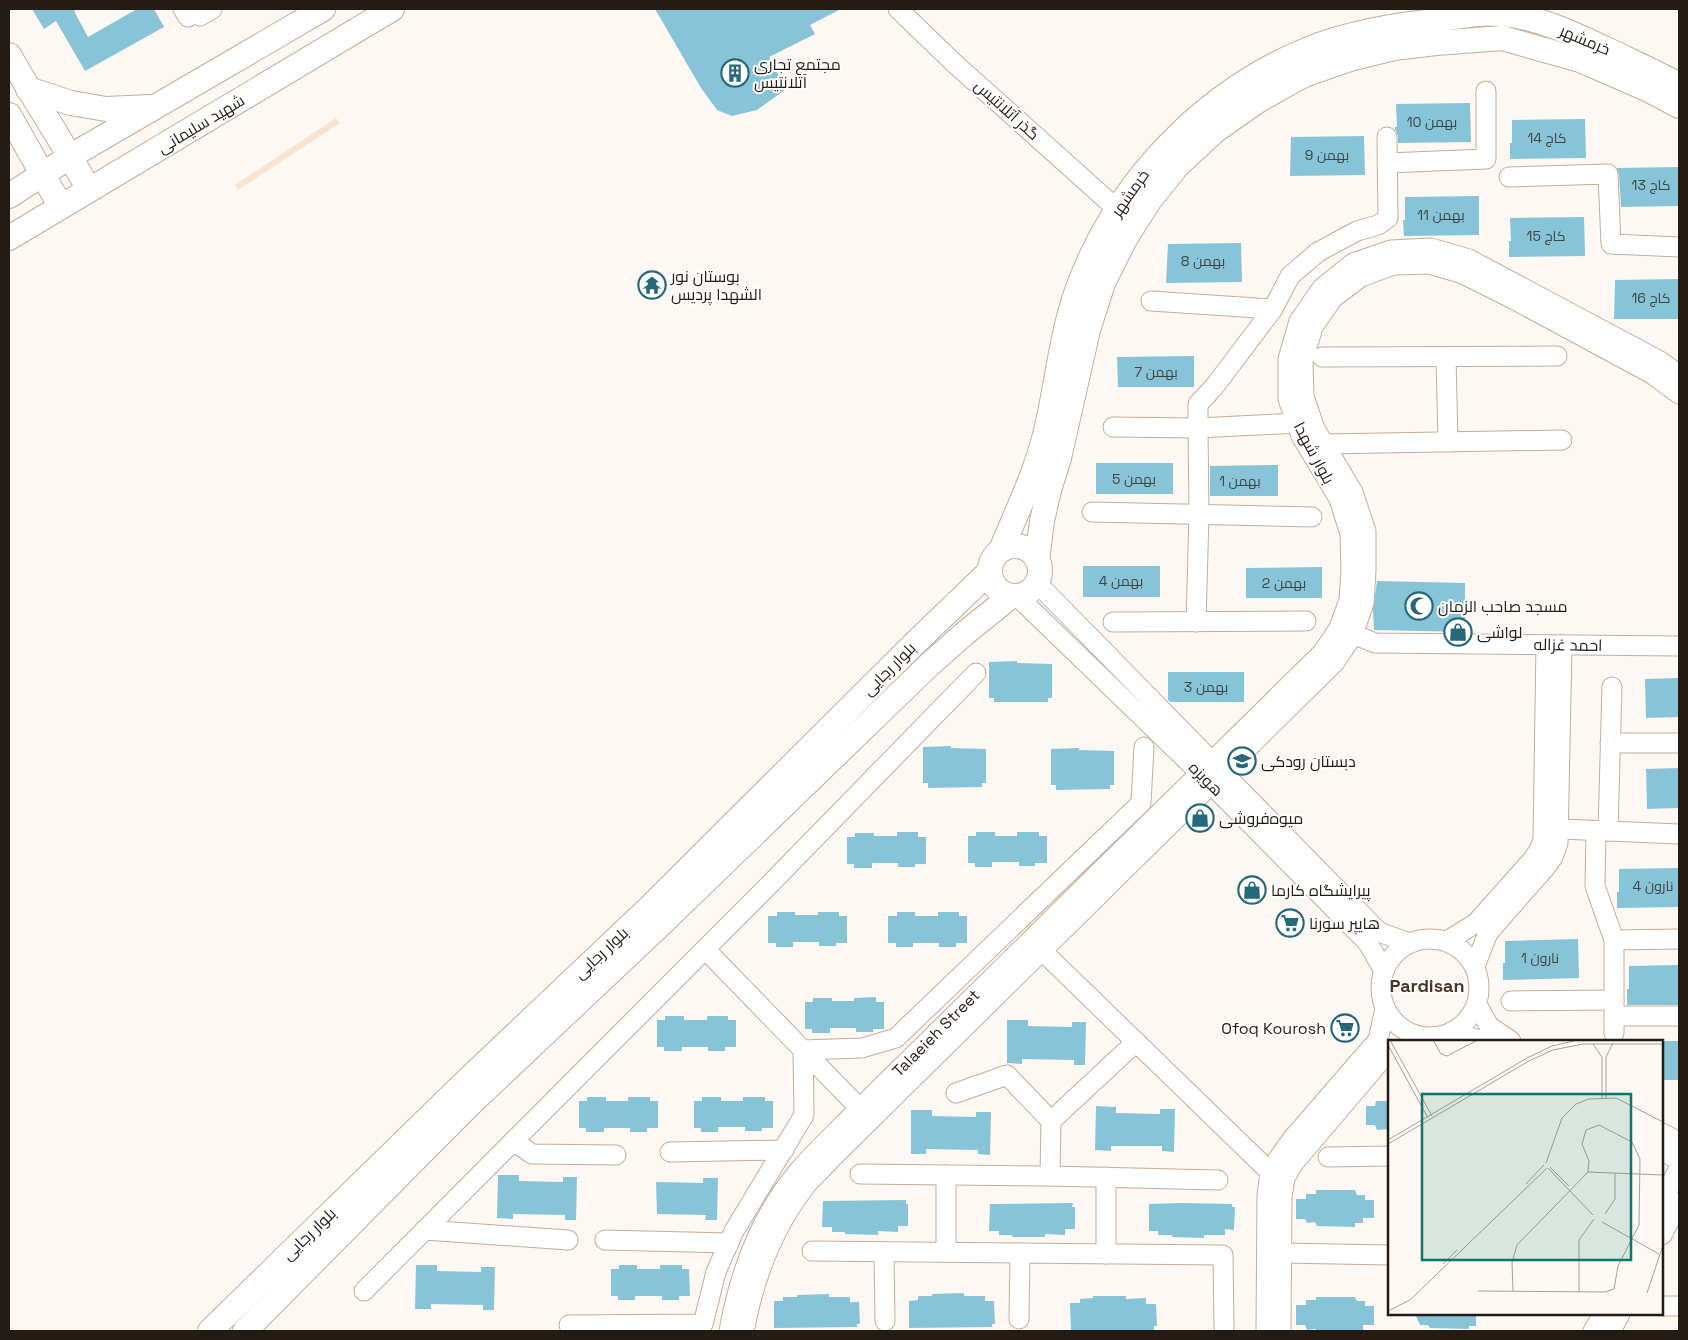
<svg xmlns="http://www.w3.org/2000/svg" width="1688" height="1340" font-family="'Space Grotesk',Cairo,sans-serif">
<rect width="100%" height="100%" fill="#fdf8f4"/>
<path fill="#fae3d0" d="M336,118L340,123L238,190L235,185Z"/>
<g fill="#88c4d7">
<path d="M32,9H78L74,11L88,37L137,9H154L164,27L85,71L56,21L44,29Z"/>
<path d="M655,9H841L810,25L815,34L769,57L786,89L757,110L732,116L717,110L701,88Z"/>
<path d="M1470,103L1471,142L1398,143V136L1395,129V127H1397L1396,104Z"/>
<path d="M1585,119L1586,158L1510,159V143H1512V120Z"/>
<path d="M1364,136L1365,175L1290,176L1291,137Z"/>
<path d="M1679,167V206L1621,207L1619,174L1617,168Z"/>
<path d="M1479,196V235L1404,236L1403,220H1405V197Z"/>
<path d="M1584,217L1585,256L1509,257V241H1511L1510,218Z"/>
<path d="M1241,243L1242,282L1166,283L1168,244Z"/>
<path d="M1679,279V319H1614L1615,280Z"/>
<path d="M1194,356V387H1118L1117,357Z"/>
<rect x="1096" y="463" width="77" height="31"/>
<path d="M1278,465V496H1210V466Z"/>
<rect x="1083" y="566" width="77" height="31"/>
<path d="M1322,567V598H1246V568Z"/>
<path d="M1377,581L1465,583V632L1374,630L1373,610Z"/>
<path d="M1017,661V663L1052,664V698H1048V702H994V698H989V662Z"/>
<path d="M1168,672H1244V702H1170L1168,700Z"/>
<path d="M1679,678V717L1646,718L1645,679Z"/>
<path d="M951,746V748L986,749V783H982V787L928,788V783H923V747Z"/>
<path d="M1079,748V750L1114,751V785H1110V789L1056,790V785H1051V749Z"/>
<path d="M1679,768V808L1647,809L1646,769Z"/>
<path d="M897,832H918V837H926V864H915V867H898V863H872V868H854V864H847V837H855V833H874V836H897Z"/>
<path d="M976,832H995V836H1017V832H1039V836H1047V863H1035V866H1019V862H992V867H975V863H968V836H976Z"/>
<path d="M1679,868V907L1617,908V892H1619V869Z"/>
<path d="M777,912H795V915H818V912H839V916H847V943H836V946H819V942H793V947H776V943H768V916H777Z"/>
<path d="M897,912H915V916H938V912H959V916H967V943H956V947H939V943H913V947H896V943H888V916H897Z"/>
<path d="M1578,939L1579,978L1503,980V963H1505V941Z"/>
<path d="M1679,965V1005H1627V989H1629V966Z"/>
<path d="M876,997V1002H884V1029H873V1032H856V1028H830V1033H812V1029H805V1002H813V998H832V1001H854V998Z"/>
<path d="M665,1016H684V1020H707V1016H728V1020H736V1047H725V1051H708V1047H682V1051H664V1047H657V1020H665Z"/>
<path d="M1007,1020H1028V1026L1072,1027V1022H1086L1085,1065H1074V1060L1022,1059V1064L1007,1063Z"/>
<rect x="1662" y="1041" width="17" height="39"/>
<path d="M587,1097H606V1101H628V1097H650V1101H658V1128H647V1132H630V1128H604V1132H586V1128H579V1101H587Z"/>
<path d="M702,1097H721V1101H743V1097H765V1101H773V1128H762V1131H745V1127H718V1132H701V1128H694V1101H702Z"/>
<path d="M1376,1101H1389V1129L1377,1130L1375,1125H1366V1106H1375Z"/>
<path d="M1096,1106L1116,1107V1113L1160,1114V1109H1175L1174,1152L1162,1151V1146H1111V1151L1095,1150Z"/>
<path d="M911,1110H932V1116L976,1117V1112H991L990,1155L978,1154V1150L926,1149V1154H911Z"/>
<path d="M498,1175H519V1181L563,1182V1177H577L576,1220H565V1215L513,1214V1219L497,1218Z"/>
<path d="M703,1178H718L717,1220H705L706,1215L657,1214L656,1182L703,1183Z"/>
<path d="M1316,1190H1355L1357,1195H1365V1200H1374V1218H1363V1223H1355V1227L1317,1226L1315,1222L1307,1223L1305,1219H1296V1199H1306V1194H1316Z"/>
<path d="M906,1200V1204H908V1226H898V1232L878,1231V1235L845,1234V1232H832V1227H822L823,1201Z"/>
<path d="M1073,1203L1072,1207H1075V1229H1065V1235L1045,1234V1237H1012V1235H999V1231H989L990,1204Z"/>
<path d="M1181,1203L1232,1204V1207H1235L1234,1230L1225,1229V1235H1204V1238L1172,1237V1235H1158V1231H1149V1204Z"/>
<path d="M416,1265H437V1271L481,1272V1267H495L494,1310H483V1305L431,1304V1309H415Z"/>
<path d="M619,1265H637V1269H660V1265H682V1269H689L690,1296H679V1300H662V1296H635V1300H618V1296H611V1269H619Z"/>
<path d="M964,1293V1296H985V1301H994L995,1324H992V1327L909,1328V1301L918,1300V1296H932V1294Z"/>
<path d="M829,1294V1297H850V1302H859L860,1324H857V1327L774,1328V1301H783V1297H797V1295Z"/>
<path d="M1093,1296H1126V1299L1146,1298V1304H1156L1157,1326H1154V1330H1071L1070,1303H1080V1299L1093,1298Z"/>
<path d="M1316,1297H1355L1357,1301H1365V1306H1374V1325H1363V1330H1356V1331H1317L1315,1329L1307,1330L1305,1325H1296V1305H1306V1300H1316Z"/>
<path d="M1415,1314H1476V1326H1469V1329L1430,1328L1428,1325H1420Z"/>
</g>
<g fill="none" stroke-linecap="round" stroke-linejoin="round">
<g stroke="#c4ad99" stroke-width="21">
<g id="minor">
<path d="M183,9L188,17"/>
<path d="M898,9L954,63L1118,210"/>
<path d="M200,16L212,9"/>
<path d="M1387,163L1486,159V91"/>
<path d="M1509,177L1608,174L1611,244L1679,247"/>
<path d="M1151,301L1273,309"/>
<path d="M1322,357L1557,356"/>
<path d="M1446,357L1448,442"/>
<path d="M1113,427L1198,428V404L1214,387L1273,309L1290,276L1318,252L1357,231L1378,225L1388,218L1387,137"/>
<path d="M1324,444L1562,440"/>
<path d="M1092,512L1312,517"/>
<path d="M1037,583L1379,932L1409,943"/>
<path d="M1018,597L1200,773L1368,943L1384,971"/>
<path d="M1113,622L1306,621"/>
<path d="M1196,622L1199,515L1198,428L1297,423L1308,420"/>
<path d="M1343,630L1375,643L1679,646"/>
<path d="M1610,743H1679"/>
<path d="M1560,829L1679,834"/>
<path d="M1596,831L1595,886L1614,940V1033"/>
<path d="M1608,831L1612,687"/>
<circle cx="1430" cy="988" r="49"/>
<path d="M1614,940L1679,939"/>
<path d="M1447,941L1476,923L1533,859L1539,850L1543,840L1546,645"/>
<path d="M1034,943L1270,1172"/>
<path d="M705,949L868,1117"/>
<path d="M1475,966L1488,933L1545,868L1553,857L1558,843L1562,645"/>
<path d="M1511,1001L1614,1000"/>
<path d="M1477,1004L1489,1026L1511,1041"/>
<path d="M1614,1016H1679"/>
<path d="M1451,1032L1483,1041"/>
<path d="M956,1093L1007,1075L1051,1121L1136,1042"/>
<path d="M1662,1133L1679,1142"/>
<path d="M513,1141L532,1154L616,1155"/>
<path d="M1662,1151L1679,1160"/>
<path d="M670,1152L784,1150"/>
<path d="M1328,1157L1389,1156"/>
<path d="M860,1174L1050,1176L1218,1180"/>
<path d="M1050,1176L1051,1121"/>
<path d="M1106,1177V1254"/>
<path d="M1662,1201L1679,1168"/>
<path d="M425,1230L568,1240"/>
<path d="M1662,1235L1679,1202"/>
<path d="M605,1240L729,1243"/>
<path d="M812,1251L1223,1255L1224,1327"/>
<path d="M884,1252L885,1321"/>
<path d="M946,1252V1175"/>
<path d="M1282,1253L1389,1255"/>
<path d="M364,1291L773,881L976,673"/>
<path d="M1662,1306H1679"/>
<path d="M1019,1319L1020,1253"/>
<path d="M569,1325L703,1324L716,1272L734,1231L804,1115L803,1050L862,1048L896,1038L1141,803L1144,747"/>
<path d="M729,1331C739,1275 759,1219 796,1174C815,1151 838,1130 860,1108L1323,652L1339,628L1349,600L1351,571L1350,534L1339,499L1301,436L1288,399V359L1299,321L1322,288L1353,263L1391,250L1431,248L1469,259L1660,361L1679,375"/>
<path d="M744,1331C754,1279 774,1225 808,1183C817,1174 826,1164 835,1155L1335,662L1353,635L1364,603L1366,571V531L1353,492L1315,429L1304,396L1303,361L1313,327L1333,298L1361,277L1394,265L1429,264L1463,274L1511,298L1652,374L1679,394"/>
<path d="M1266,1331L1267,1196L1270,1172L1280,1156L1293,1138L1378,1040L1385,1009"/>
<path d="M1281,1331L1282,1197L1285,1178L1293,1164L1389,1051"/>
<path d="M1593,1331L1603,1314"/>
<path d="M1611,1331L1620,1314"/>
</g>
</g>
<g stroke="#c4ad99" stroke-width="26">
<g id="major">
<path d="M9,55C35,101 64,144 89,190"/>
<path d="M28,89L71,103L106,109L151,107"/>
<path d="M9,115L61,207"/>
<path d="M9,196L71,156L323,9"/>
<path d="M9,238L392,9"/>
<circle cx="1015" cy="571" r="25"/>
<path d="M1001,550C1018,509 1039,466 1048,422C1059,372 1063,322 1083,275C1122,180 1201,97 1295,55C1336,36 1382,27 1427,22C1451,18 1477,12 1502,14C1546,18 1586,40 1625,58C1643,67 1661,75 1679,85"/>
<path d="M1037,560L1042,521L1049,490L1059,458L1088,330L1103,283L1125,239L1149,201L1177,166L1216,130L1259,100L1304,75L1353,58L1394,48L1436,43L1502,38L1580,60L1647,89L1679,106"/>
<path d="M210,1331L459,1088L650,907L914,644L989,572"/>
<path d="M245,1331L468,1106L661,924L929,665L964,634L1010,597"/>
</g>
</g>
<use href="#minor" stroke="#fff" stroke-width="19"/>
<use href="#major" stroke="#fff" stroke-width="24"/>
</g>
<defs>
<g id="building-ring" transform="scale(1.4375)"><circle r="9.5" fill="#fff" stroke="#25687a" stroke-width="1.5"/><path d="M-4-6H4V6H1V3H-1V6H-4ZM-2.5-4.3h1.7v1.8h-1.7ZM.8-4.3h1.7v1.8H.8ZM-2.5-1h1.7V.8h-1.7ZM.8-1h1.7V.8H.8Z" fill="#25687a"/></g>
<g id="temple-ring" transform="scale(1.4375)"><circle r="9.5" fill="#fff" stroke="#25687a" stroke-width="1.5"/><path d="M0-6L5-2H3V0L6.5 2.5H4V6H1.5V3h-3V6H-4V2.5H-6.5L-3 0V-2H-5Z" fill="#25687a"/></g>
<g id="mosque-ring" transform="scale(1.4375)"><circle r="9.5" fill="#fff" stroke="#25687a" stroke-width="1.5"/><path d="M3.5-4.9A6 6 0 1 0 3.5 4.9A5 5 0 1 1 3.5-4.9Z" fill="#25687a"/></g>
<g id="shop-ring" transform="scale(1.4375)"><circle r="9.5" fill="#fff" stroke="#25687a" stroke-width="1.5"/><path d="M-5-2.5h2.3a2.7 3.5 0 0 1 5.4 0H5L5.5 6h-11ZM-1.5-2.5h3a1.5 2.3 0 0 0-3 0Z" fill="#25687a"/></g>
<g id="school-ring" transform="scale(1.4375)"><circle r="9.5" fill="#fff" stroke="#25687a" stroke-width="1.5"/><path d="M0-5L7-2L0 1L-7-2ZM-4 1L0 2.5L4 1V4Q0 6-4 4Z" fill="#25687a"/></g>
<g id="supermarket-ring" transform="scale(1.4375)"><circle r="9.5" fill="#fff" stroke="#25687a" stroke-width="1.5"/><path d="M-6-5.5h2.5l.6 2H6L4.5 2H-2.5L-4.4-4H-6ZM-1.5 3.2a1.3 1.3 0 1 0 .1 0ZM3 3.2a1.3 1.3 0 1 0 .1 0Z" fill="#25687a"/></g>
</defs>
<g fill-rule="evenodd">
<use href="#building-ring" x="735" y="73"/>
<use href="#temple-ring" x="652" y="285"/>
<use href="#mosque-ring" x="1419" y="606"/>
<use href="#shop-ring" x="1458" y="632"/>
<use href="#school-ring" x="1242" y="761"/>
<use href="#shop-ring" x="1200" y="818"/>
<use href="#shop-ring" x="1252" y="890"/>
<use href="#supermarket-ring" x="1290" y="923"/>
<use href="#supermarket-ring" x="1345" y="1028"/>
</g>
<g text-anchor="middle" dominant-baseline="central" stroke-width="4" stroke-linejoin="round" paint-order="stroke">
<g font-size="14" fill="#3d4545">
<text x="1432" y="122">بهمن 10</text>
<text x="1547" y="138">کاج 14</text>
<text x="1327" y="155">بهمن 9</text>
<text x="1651" y="185">کاج 13</text>
<text x="1441" y="215">بهمن 11</text>
<text x="1546" y="236">کاج 15</text>
<text x="1203" y="261">بهمن 8</text>
<text x="1651" y="298">کاج 16</text>
<text x="1156" y="372">بهمن 7</text>
<text x="1134" y="479">بهمن 5</text>
<text x="1240" y="481">بهمن 1</text>
<text x="1121" y="581">بهمن 4</text>
<text x="1284" y="583">بهمن 2</text>
<text x="1206" y="687">بهمن 3</text>
<text x="1653" y="886">نارون 4</text>
<text x="1540" y="958">نارون 1</text>
</g>
<g font-size="16" fill="#241b14" stroke="#fff">
<text transform="translate(1585 40) rotate(23)">خرمشهر</text>
<text transform="translate(1007 110) rotate(42)">گذر آتلانتیس</text>
<text transform="translate(201 124) rotate(-31)">شهید سلیمانی</text>
<text transform="translate(1130 193) rotate(-55)">خرمشهر</text>
<text transform="translate(1314 453) rotate(62)">بلوار شهدا</text>
<text transform="translate(1568 645) rotate(1)">احمد غزاله</text>
<text transform="translate(889 669) rotate(-45)">بلوار رجایی</text>
<text transform="translate(1206 779) rotate(45)">هویزه</text>
<text transform="translate(601 953) rotate(-43)">بلوار رجایی</text>
<text transform="translate(936 1033) rotate(-45)">Talaeieh Street</text>
<text transform="translate(309 1234) rotate(-44)">بلوار رجایی</text>
</g>
<g font-size="16" fill="#241b14" stroke="#fff" text-anchor="start">
<text x="754" y="64">مجتمع تجاری<tspan x="754" dy="18">آتلانتیس</tspan></text>
<text x="671" y="276">بوستان نور<tspan x="671" dy="18">الشهدا پردیس</tspan></text>
<text x="1438" y="606">مسجد صاحب الزمان</text>
<text x="1477" y="632">لواشی</text>
<text x="1261" y="761">دبستان رودکی</text>
<text x="1219" y="818">میوه‌فروشی</text>
<text x="1271" y="890">پیرایشگاه کارما</text>
<text x="1309" y="923">هایپر سورنا</text>
<text x="1326" y="1028" text-anchor="end">Ofoq Kourosh</text>
</g>
<g font-size="18" font-weight="bold" fill="#493626" stroke="#fff">
<text x="1427" y="985">Pardisan</text>
</g>
</g>
<g transform="translate(1388 1040)">
<rect width="275" height="275" fill="#fdf8f4"/>
<path fill="none" stroke="#a6a09a" stroke-width="1" d="M2,0L44,76M45,0L53,14L59,16L90,0M205,4L214,17V59M0,5L40,78M218,58V17L225,3M0,100L139,18L164,6L190,0M0,104L141,21L165,10L195,4H275M158,123L174,78L188,64L201,59L228,58L275,82M162,127L181,146M160,128L205,175M200,132L275,135M138,144L156,125M217,174L227,159V134M214,182L271,214M55,224L69,210M90,251L217,252L226,249L230,226L251,185L252,119L244,102L211,85L198,90L194,104L201,121L200,132L129,205L124,222L125,251M191,252V200L206,179M259,253L275,205M0,271L22,260L159,128"/>
<path fill="#0f766e" fill-opacity="0.15" stroke="#0f766e" stroke-width="2.5" d="M34,54H243V220H34Z"/>
<rect width="275" height="275" fill="none" stroke="#241b14" stroke-width="2.5"/>
</g>
<rect width="1688" height="1340" fill="none" stroke="#241b14" stroke-width="20"/>
</svg>
